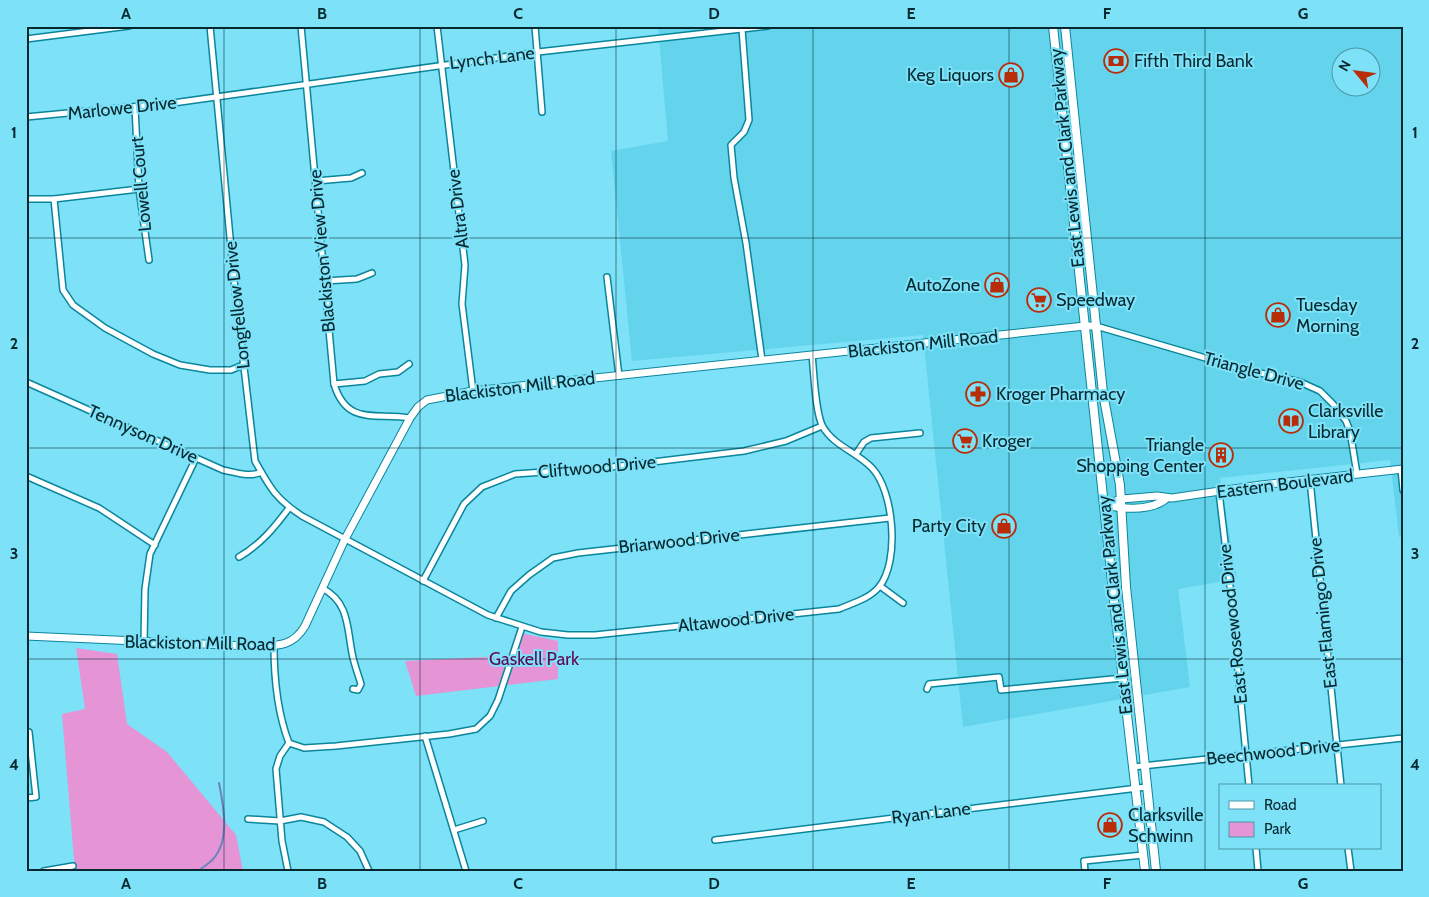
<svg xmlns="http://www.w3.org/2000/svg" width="1429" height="897" font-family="Cabin,sans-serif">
<rect width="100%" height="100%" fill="#7de1f8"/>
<path fill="#63d4ec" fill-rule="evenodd" d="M658,26H1403V536L1399,537L1390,460L1220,478L1237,579L1178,589L1190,687L963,727L923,335L632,361L611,151L668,141ZM1342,58H1372V88H1342Z"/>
<g fill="#e595d6">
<path d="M516,632L558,641V679L416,696L405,661L508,656Z"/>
<path d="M76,648L117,654L127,724L167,752L236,835L243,871H75L62,714L85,709Z"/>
</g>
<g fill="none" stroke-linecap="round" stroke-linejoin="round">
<path stroke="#6d84bd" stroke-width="2" d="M197,871C202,869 206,865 210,862C231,844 224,808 219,783"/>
<g stroke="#0a869b" stroke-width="8">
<g id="minor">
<path d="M210,26L235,290L255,461C270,488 276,499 302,516L488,615L541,632L568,635H595L839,609C853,603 869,599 879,587C900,562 894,491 872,468C857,452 834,446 823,427C815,413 814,372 812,355"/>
<path d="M301,26L334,384C347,427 377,412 410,418"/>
<path d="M437,26L465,265L462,304L473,391"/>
<path d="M535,26L542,112"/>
<path d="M742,29L749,120L744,132L731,145L734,178L746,243L762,360"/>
<path d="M26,39L129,26"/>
<path d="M135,107L139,189L149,260"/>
<path d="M26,117L173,103L538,52L768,26"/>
<path d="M316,181L351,178L362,173"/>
<path d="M26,199H54L139,189"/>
<path d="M54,199L63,290L73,305L105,328L153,354L180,365L210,370H231L243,365"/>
<path d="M607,277L619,376"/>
<path d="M325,281L357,279L372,273"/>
<path d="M1096,326L1243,369L1300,382L1320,391L1333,404L1346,421L1350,431L1357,474"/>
<path d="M26,382L223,470C235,472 250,478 261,472"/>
<path d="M334,384L365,381L379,374L398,372L409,364"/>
<path d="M856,454L864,442L871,438L920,433"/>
<path d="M1401,469L1403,490"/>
<path d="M26,476L99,508L155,545"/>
<path d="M1310,480L1341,786"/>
<path d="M1219,492L1229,576L1249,786"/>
<path d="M239,557C261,544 274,528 289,508"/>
<path d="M423,581L464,504L482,487L515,474L603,468L744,451L786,441L822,426"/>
<path d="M880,586L903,603"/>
<path d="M322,588C349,602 347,627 352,653C354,664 358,674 361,684L358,690L353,689"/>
<path d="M496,618L511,591L529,575L553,558L578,553L890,518"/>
<path d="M144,642L145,589L150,554L196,458"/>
<path d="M274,645C274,678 277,712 289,743L280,756L276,769L282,841L288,871"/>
<path d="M927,689L929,684L999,677L1001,690L1123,678"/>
<path d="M26,732H29L36,797L26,798"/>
<path d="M425,736L466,871"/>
<path d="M289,743L304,748L336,746L449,734L476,729L490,716L498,700L522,627"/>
<path d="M1133,767L1403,738"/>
<path d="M248,819L280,821L301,817L324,822L347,837L360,851L369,871"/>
<path d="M454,830L483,821"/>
<path d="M715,840L1146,787"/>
<path d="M1256,848L1258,871"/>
<path d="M1348,848L1351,871"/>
<path d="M44,871L73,866"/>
<path d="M1085,871L1084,861L1143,855"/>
</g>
</g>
<g stroke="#0a869b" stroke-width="9">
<g id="secondary">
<path d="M1104,505L1121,499L1134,498L1157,496L1172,498L1261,485L1403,469"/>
<path d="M1105,505C1124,509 1151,512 1167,498"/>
<path d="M26,636L247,646C272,645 291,650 305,626L345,539L410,418L418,407L427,400L473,391L1085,326H1096"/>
</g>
</g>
<g stroke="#0a869b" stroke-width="10">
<g id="primary">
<path d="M1053,26L1116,619L1145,871"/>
<path d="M1065,26L1103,393L1120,485L1126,587L1156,871"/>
</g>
</g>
<use href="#minor" stroke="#fff" stroke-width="5"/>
<use href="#secondary" stroke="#fff" stroke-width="7"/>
<use href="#primary" stroke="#fff" stroke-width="8"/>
</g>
<path fill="none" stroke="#06282e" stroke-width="1" stroke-opacity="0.55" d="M224,26V871M420,26V871M616,26V871M813,26V871M1009,26V871M1205,26V871M26,238H1403M26,448H1403M26,659H1403"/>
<defs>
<g id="bank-ring" transform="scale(1.25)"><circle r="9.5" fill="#7de1f8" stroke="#b82d08" stroke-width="1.5"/><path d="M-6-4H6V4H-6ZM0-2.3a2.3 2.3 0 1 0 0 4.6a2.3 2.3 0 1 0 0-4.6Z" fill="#b82d08"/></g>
<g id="shop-ring" transform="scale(1.25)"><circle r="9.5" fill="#7de1f8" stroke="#b82d08" stroke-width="1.5"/><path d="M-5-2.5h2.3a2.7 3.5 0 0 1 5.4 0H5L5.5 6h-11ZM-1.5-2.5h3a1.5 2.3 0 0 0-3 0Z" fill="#b82d08"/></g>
<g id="supermarket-ring" transform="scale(1.25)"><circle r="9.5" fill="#7de1f8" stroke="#b82d08" stroke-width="1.5"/><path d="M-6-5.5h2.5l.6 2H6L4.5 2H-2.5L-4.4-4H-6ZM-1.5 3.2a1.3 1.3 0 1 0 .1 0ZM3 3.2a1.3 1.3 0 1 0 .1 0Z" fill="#b82d08"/></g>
<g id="pharmacy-ring" transform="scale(1.25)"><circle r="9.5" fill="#7de1f8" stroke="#b82d08" stroke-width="1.5"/><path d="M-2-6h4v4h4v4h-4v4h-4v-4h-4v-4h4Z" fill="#b82d08"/></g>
<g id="library-ring" transform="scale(1.25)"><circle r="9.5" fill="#7de1f8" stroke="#b82d08" stroke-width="1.5"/><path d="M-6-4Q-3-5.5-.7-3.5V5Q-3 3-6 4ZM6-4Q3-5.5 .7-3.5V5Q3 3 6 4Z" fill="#b82d08"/></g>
<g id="building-ring" transform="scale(1.25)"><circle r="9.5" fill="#7de1f8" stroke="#b82d08" stroke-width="1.5"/><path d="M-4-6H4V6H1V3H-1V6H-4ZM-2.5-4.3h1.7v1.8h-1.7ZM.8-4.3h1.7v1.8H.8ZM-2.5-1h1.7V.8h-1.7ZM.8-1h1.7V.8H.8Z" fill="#b82d08"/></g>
</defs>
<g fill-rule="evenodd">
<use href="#bank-ring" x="1116" y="61"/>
<use href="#shop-ring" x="1011" y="75"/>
<use href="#shop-ring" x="997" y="285"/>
<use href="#supermarket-ring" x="1039" y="300"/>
<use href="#shop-ring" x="1278" y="315"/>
<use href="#pharmacy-ring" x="978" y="394"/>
<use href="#library-ring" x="1291" y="421"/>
<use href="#supermarket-ring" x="965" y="441"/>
<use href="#building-ring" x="1221" y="455"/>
<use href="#shop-ring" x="1004" y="526"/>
<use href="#shop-ring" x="1110" y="825"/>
</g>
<g text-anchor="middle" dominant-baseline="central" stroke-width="4" stroke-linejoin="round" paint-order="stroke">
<g font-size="18" fill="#06282e" stroke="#7de1f8">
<text transform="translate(492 58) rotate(-7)">Lynch Lane</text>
<text transform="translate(122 108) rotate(-6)">Marlowe Drive</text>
<text transform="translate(1067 158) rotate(-96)">East Lewis and Clark Parkway</text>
<text transform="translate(141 184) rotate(-95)">Lowell Court</text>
<text transform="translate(458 209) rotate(-97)">Altra Drive</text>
<text transform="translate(322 251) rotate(-95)">Blackiston View Drive</text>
<text transform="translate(237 305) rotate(-96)">Longfellow Drive</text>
<text transform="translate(923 344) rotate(-6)">Blackiston Mill Road</text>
<text transform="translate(1254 371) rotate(15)">Triangle Drive</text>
<text transform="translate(520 387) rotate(-7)">Blackiston Mill Road</text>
<text transform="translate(143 434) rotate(24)">Tennyson Drive</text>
<text transform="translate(597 467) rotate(-5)">Cliftwood Drive</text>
<text transform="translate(1285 484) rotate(-7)">Eastern Boulevard</text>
<text transform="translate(679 541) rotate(-6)">Briarwood Drive</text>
<text transform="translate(1115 605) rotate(-96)">East Lewis and Clark Parkway</text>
<text transform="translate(1323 613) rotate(-96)">East Flamingo Drive</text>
<text transform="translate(736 620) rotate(-6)">Altawood Drive</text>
<text transform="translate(1233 624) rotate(-96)">East Rosewood Drive</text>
<text transform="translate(200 643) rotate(1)">Blackiston Mill Road</text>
<text transform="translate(1273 752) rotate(-6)">Beechwood Drive</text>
<text transform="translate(931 813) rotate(-7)">Ryan Lane</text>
</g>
<g font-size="18" fill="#06282e" stroke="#7de1f8" text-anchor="start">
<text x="1134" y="61">Fifth Third Bank</text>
<text x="994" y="75" text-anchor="end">Keg Liquors</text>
<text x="980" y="285" text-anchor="end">AutoZone</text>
<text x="1056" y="300">Speedway</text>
<text x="1296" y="305">Tuesday<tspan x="1296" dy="21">Morning</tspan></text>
<text x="996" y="394">Kroger Pharmacy</text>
<text x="1308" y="411">Clarksville<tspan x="1308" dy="21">Library</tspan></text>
<text x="982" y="441">Kroger</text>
<text x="1204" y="445" text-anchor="end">Triangle<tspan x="1204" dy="21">Shopping Center</tspan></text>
<text x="986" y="526" text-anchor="end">Party City</text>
<text x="1128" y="815">Clarksville<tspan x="1128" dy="21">Schwinn</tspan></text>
</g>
<g font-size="18" fill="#5e0954" stroke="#7de1f8">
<text x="534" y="659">Gaskell Park</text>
</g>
</g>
<rect width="1429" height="897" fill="none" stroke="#7de1f8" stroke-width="55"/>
<rect x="1219" y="784" width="162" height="65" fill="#7de1f8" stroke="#4d97a7"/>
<rect x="1229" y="801" width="25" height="8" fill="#ffffff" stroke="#4d97a7"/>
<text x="1264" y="810" font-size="15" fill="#06282e">Road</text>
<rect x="1229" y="822" width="25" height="15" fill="#e595d6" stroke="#4d97a7"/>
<text x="1264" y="834" font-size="15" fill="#06282e">Park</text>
<g transform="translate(1356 72) rotate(299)"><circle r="24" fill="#7de1f8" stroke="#4d97a7"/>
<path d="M0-4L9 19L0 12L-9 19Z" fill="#b82d08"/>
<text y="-8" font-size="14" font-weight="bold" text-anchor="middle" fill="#06282e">N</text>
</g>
<rect x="28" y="28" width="1374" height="842" fill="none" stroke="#06282e" stroke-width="2"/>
<g font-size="16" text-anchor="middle" font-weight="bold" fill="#06282e">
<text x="126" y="19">A</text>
<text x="322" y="19">B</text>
<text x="518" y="19">C</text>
<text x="714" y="19">D</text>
<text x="911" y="19">E</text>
<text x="1107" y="19">F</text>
<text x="1303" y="19">G</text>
<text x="14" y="138">1</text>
<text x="1415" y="138">1</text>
<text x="14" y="349">2</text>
<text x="1415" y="349">2</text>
<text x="14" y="559">3</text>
<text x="1415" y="559">3</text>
<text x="14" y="770">4</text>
<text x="1415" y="770">4</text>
<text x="126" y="889">A</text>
<text x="322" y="889">B</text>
<text x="518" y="889">C</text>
<text x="714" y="889">D</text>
<text x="911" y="889">E</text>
<text x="1107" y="889">F</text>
<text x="1303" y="889">G</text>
</g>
</svg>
